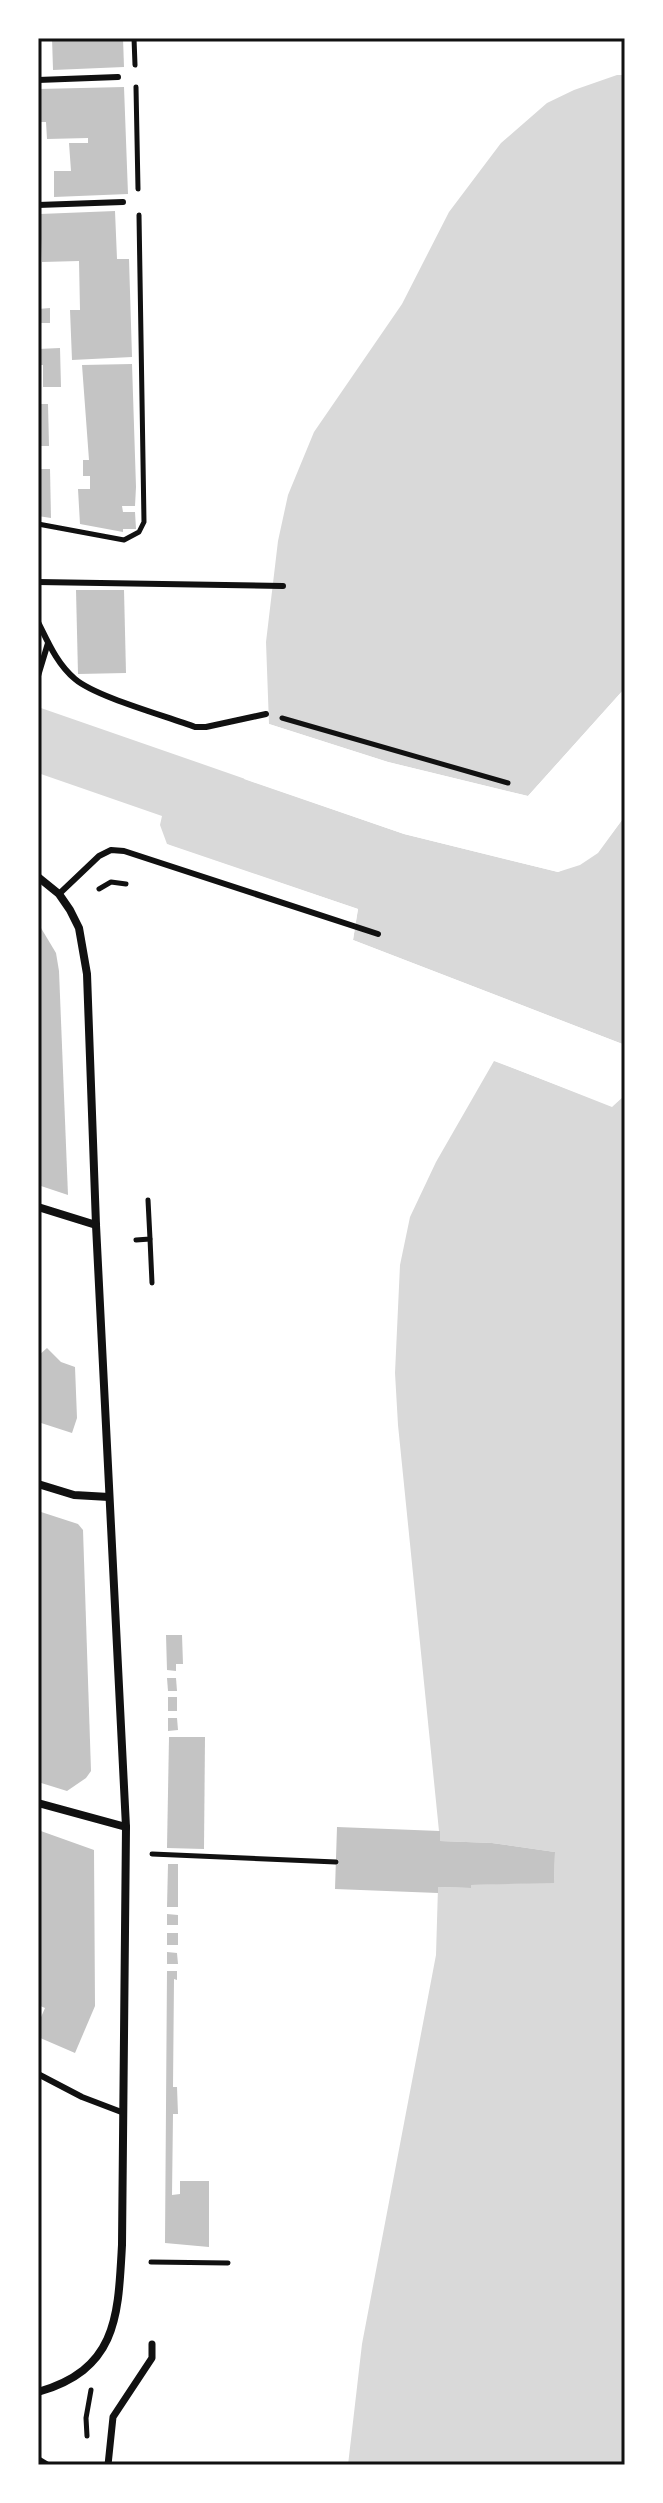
<svg xmlns="http://www.w3.org/2000/svg" width="663" height="2503" font-family="Literata,serif">
<rect width="100%" height="100%" fill="#fff"/>
<g fill="#d9d9d9">
<path d="M617,75H625V688L528,796L388,762L269,724L266,642L278,541L288,495L314,432L402,304L449,212L501,143L547,103L574,90Z"/>
<path d="M38,707L404,834L558,872L597,853L625,816V1045L353,940L358,909L171,846L167,844L160,825L162,816L38,773Z"/>
<path d="M494,1061L612,1106L625,1095V2465H348L362,2344L436,1955L438,1887L471,1888V1885L554,1882L555,1852L492,1843L440,1841L398,1425L395,1373L400,1265L410,1217L436,1162Z"/>
</g>
<g fill="#fff">
<path d="M625,688V694L528,800L387,766L266,727L269,724L388,762L528,796Z"/>
<path d="M245,776L405,831L558,868L578,862L595,850L625,812V816L598,853L580,865L558,872L404,834L244,779Z"/>
<path d="M167,844L358,909L353,940L625,1045V1049L351,944L349,940L353,912L169,850Z"/>
<path d="M492,1057L612,1102L625,1091V1095L612,1107L490,1059Z"/>
</g>
<g fill="#c4c4c4">
<path d="M52,38H123L124,67L53,70Z"/>
<path d="M124,87L128,194L54,197V171H71L69,143H88V138L47,139L46,122H38V89Z"/>
<path d="M115,211L117,259H129L132,357L72,360L70,310H80L79,261L42,262L40,214Z"/>
<path d="M50,308V323H38V309Z"/>
<path d="M60,348L61,387H43V365H38V349Z"/>
<path d="M132,364L136,487L135,506H122L123,512H135L136,529H123V532L80,524L78,489H90V476H83V460H89L82,365Z"/>
<path d="M38,404H48L49,446H39Z"/>
<path d="M38,469H50L51,518L38,516Z"/>
<path d="M76,590H124L126,673L78,674Z"/>
<path d="M38,923L56,953L59,971L68,1195L38,1185Z"/>
<path d="M47,1348L61,1362L75,1367L77,1418L72,1433L38,1422V1356Z"/>
<path d="M38,1511L78,1524L83,1530L91,1771L86,1778L67,1791L38,1782Z"/>
<path d="M166,1635H182L183,1664H176V1671L167,1670Z"/>
<path d="M167,1678H176L177,1691H168Z"/>
<rect x="168" y="1697" width="9" height="14"/>
<path d="M168,1718H177L178,1730L168,1731Z"/>
<path d="M169,1737H205L204,1849L167,1848Z"/>
<path d="M337,1827L440,1831V1841L492,1843L555,1852L554,1883L471,1885V1888L438,1887V1893L335,1889Z"/>
<path d="M38,1830L94,1850L95,2006L75,2053L38,2037V2024L45,2008L38,2005Z"/>
<path d="M168,1864H178V1907H167Z"/>
<path d="M167,1914L178,1915V1925H167Z"/>
<rect x="167" y="1933" width="11" height="12"/>
<path d="M167,1952L177,1953L178,1964H167Z"/>
<path d="M167,1971H177V1980L174,1979L173,2087H177L178,2114H173L172,2195L180,2194V2181H209V2247L165,2243Z"/>
</g>
<g fill="none" stroke-linecap="round" stroke-linejoin="round">
<g stroke="#111" stroke-width="5">
<path d="M134,38L135,65"/>
<path d="M136,87L138,189"/>
<path d="M38,524L124,540L139,532L144,522L139,215"/>
<path d="M282,718L508,783"/>
<path d="M99,889L111,882L126,884"/>
<path d="M150,1239L152,1283"/>
<path d="M136,1240L150,1239L148,1200"/>
<path d="M152,1854L336,1862"/>
<path d="M151,2262L228,2263"/>
<path d="M87,2436L86,2418L91,2390"/>
</g>
<g stroke="#111" stroke-width="6">
<path d="M38,80L118,77"/>
<path d="M38,205L123,202"/>
<path d="M38,582L283,586"/>
<path d="M38,622C48,642 57,664 75,679C96,697 166,716 195,727H206L266,714"/>
<path d="M38,676L48,643"/>
<path d="M59,894L99,856L111,850L124,851L378,934"/>
<path d="M38,2074L82,2097L124,2113"/>
<path d="M38,2459L48,2465"/>
</g>
<path stroke="#111" stroke-width="7" d="M108,2465L113,2417L152,2358V2344"/>
<g stroke="#111" stroke-width="8">
<path d="M38,877L59,894L70,910L79,928L87,974L96,1225L126,1827L122,2245C118,2316 118,2369 38,2392"/>
<path d="M38,1207L96,1225"/>
<path d="M38,1484L74,1495L109,1497"/>
<path d="M38,1803L126,1827"/>
</g>
</g>
<rect width="663" height="2503" fill="none" stroke="#ffffff" stroke-width="80"/>
<rect x="40" y="40" width="583" height="2423" fill="none" stroke="#111" stroke-width="3"/>
</svg>
